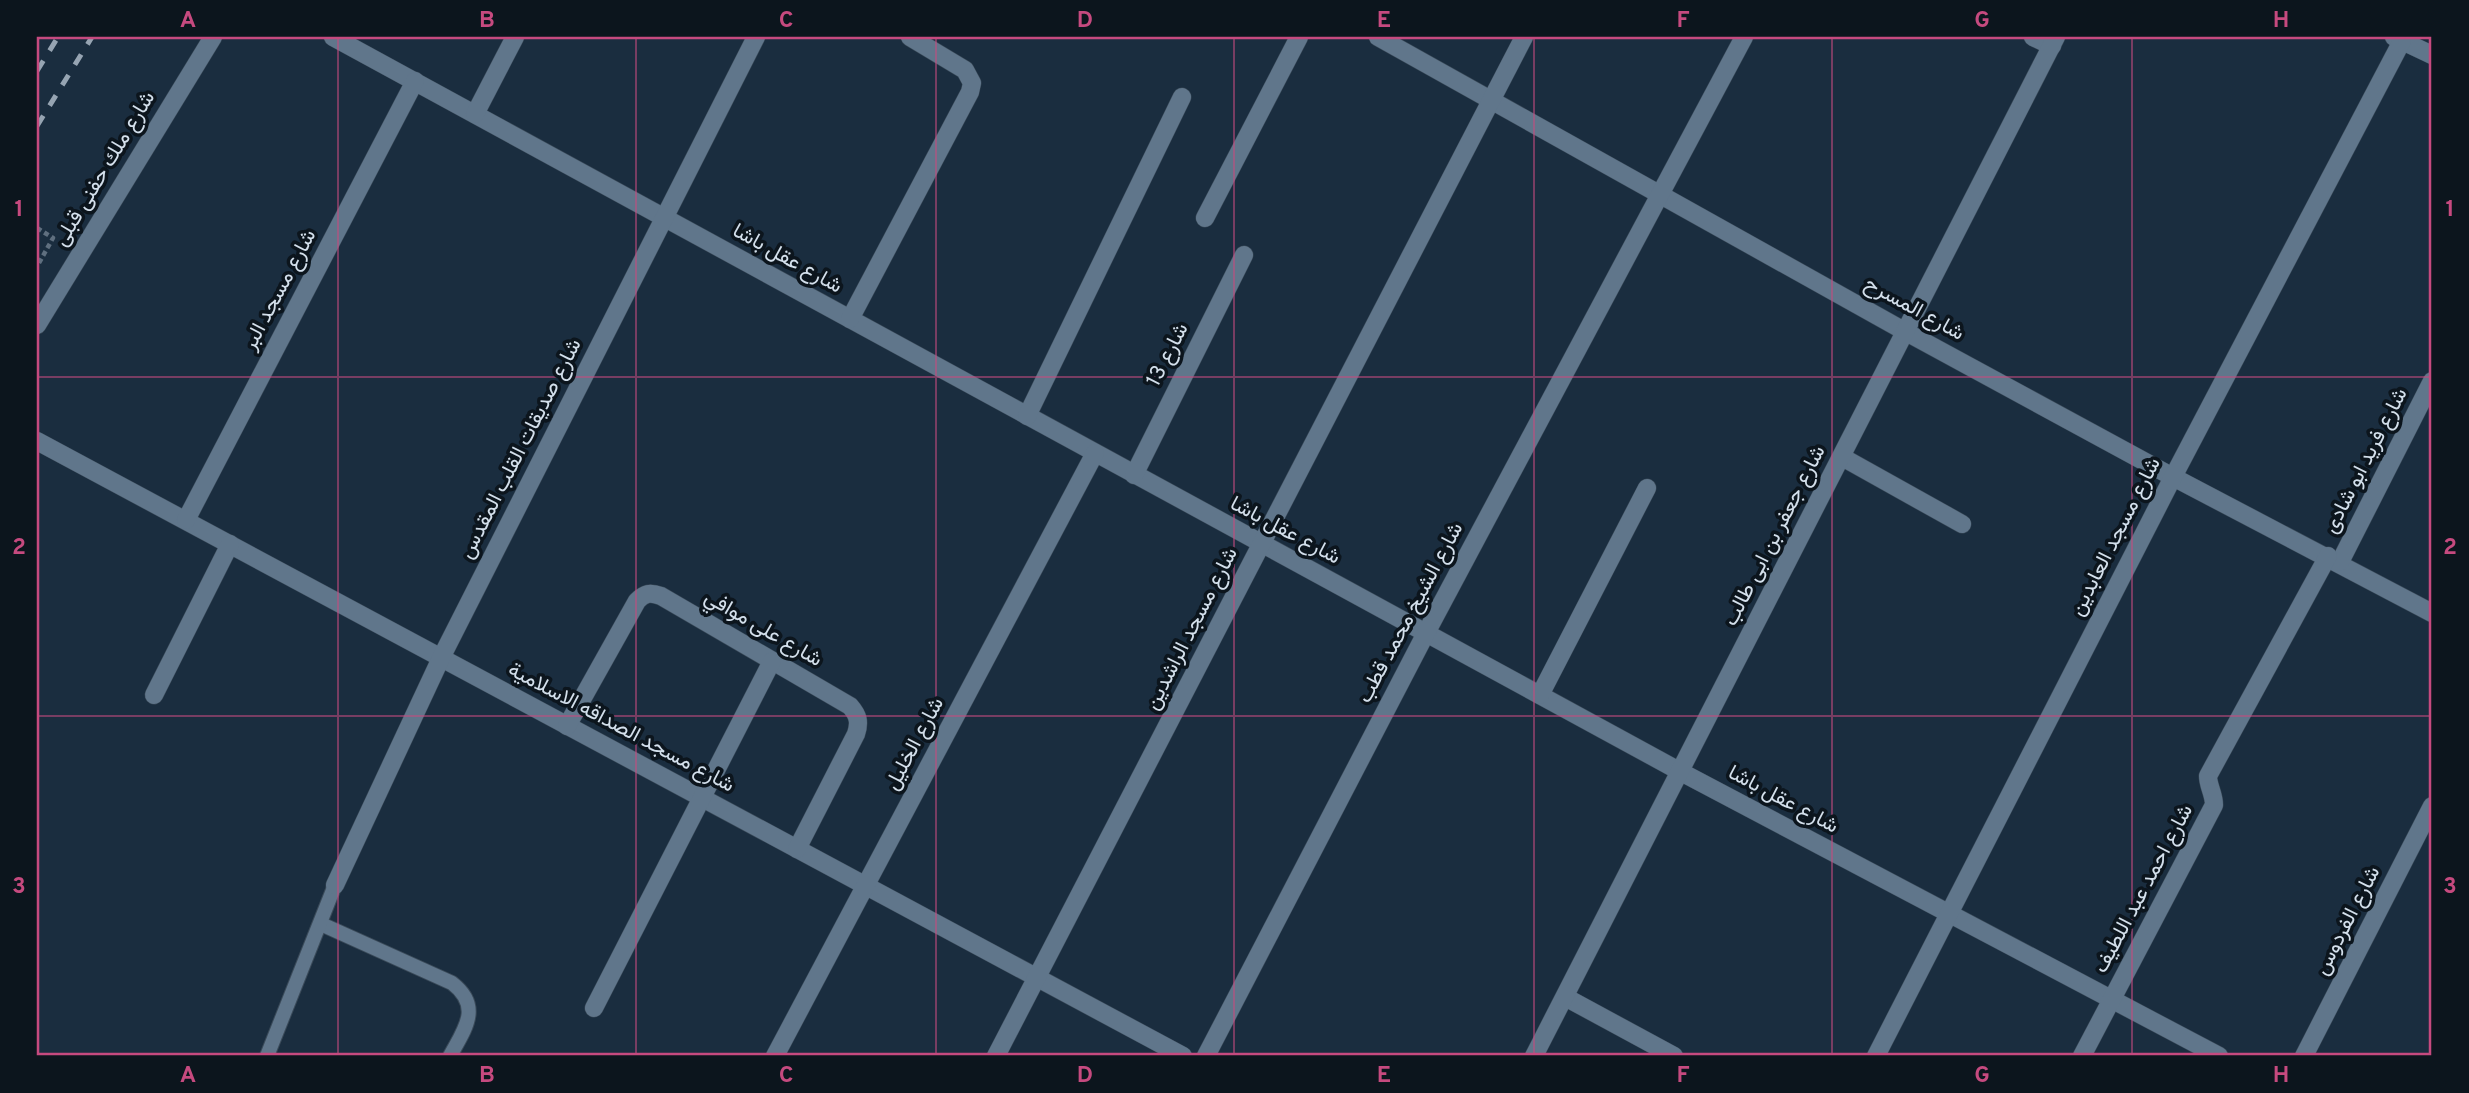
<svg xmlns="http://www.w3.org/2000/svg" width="2469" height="1093" font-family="Overpass,Vazirmatn,sans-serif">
<rect width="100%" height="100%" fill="#1a2d3f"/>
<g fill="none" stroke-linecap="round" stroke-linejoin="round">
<g stroke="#3a4a59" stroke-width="16">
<g id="service">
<path d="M321,924L452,983C483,1007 464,1030 450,1056"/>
<path d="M267,1056L335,885"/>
</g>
</g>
<g stroke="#3a4a59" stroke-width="19">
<g id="minor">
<path d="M333,37L1681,772L2219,1056"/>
<path d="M1378,37L1906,332L2173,477L2432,613"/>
<path d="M2033,37L2052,46"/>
<path d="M2394,37L2432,55"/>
<path d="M475,114L515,37"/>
<path d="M1205,218L1299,37"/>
<path d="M850,319L970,92L972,83L965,70L910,37"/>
<path d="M1027,416L1182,97"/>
<path d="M37,441L1183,1056"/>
<path d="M1842,457L1962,524"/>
<path d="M1134,475L1244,255"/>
<path d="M186,520L415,81"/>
<path d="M2340,562L2432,381"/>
<path d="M154,695L230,544"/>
<path d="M1540,695L1647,488"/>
<path d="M567,726L637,601C645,593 650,592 661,596L850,706C858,715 860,722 856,734L797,849"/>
<path d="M335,885L441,658L756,37"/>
<path d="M1565,997L1674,1056"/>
<path d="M594,1008L772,661"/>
<path d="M775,1056L1095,453"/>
<path d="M996,1056L1524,37"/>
<path d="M1206,1056L1426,633L1744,37"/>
<path d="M1534,1056L2056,37"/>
<path d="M1876,1056L2173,477L2402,41"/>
<path d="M2082,1056L2214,805C2214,794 2208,786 2208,776L2328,556"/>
<path d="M2304,1056L2432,806"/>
</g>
</g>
<g stroke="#3a4a59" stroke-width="19">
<path id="tertiary" d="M37,325L213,37"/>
</g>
<path stroke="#5f6f7f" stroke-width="4.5" stroke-dasharray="5 3.5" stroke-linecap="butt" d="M37,228L53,238L39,263"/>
<use href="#service" stroke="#60768b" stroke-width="14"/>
<use href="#minor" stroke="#60768b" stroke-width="18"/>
<use href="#tertiary" stroke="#60768b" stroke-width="18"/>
<g stroke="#96a4b2" stroke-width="5" stroke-dasharray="12 12" stroke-linecap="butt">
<path d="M37,71L58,37"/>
<path d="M37,126L92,37"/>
</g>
</g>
<path fill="none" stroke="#c64a7f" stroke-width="2" stroke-opacity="0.55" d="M338,37V1056M636,37V1056M936,37V1056M1234,37V1056M1534,37V1056M1832,37V1056M2132,37V1056M37,377H2432M37,716H2432"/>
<g text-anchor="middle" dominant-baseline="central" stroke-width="7" stroke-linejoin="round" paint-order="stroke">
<g font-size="21" fill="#d4e0ec" stroke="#0c151d">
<text transform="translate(105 169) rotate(-59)">شارع ملك حفنى قبلى</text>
<text transform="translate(787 259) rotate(29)">شارع عقل باشا</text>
<text transform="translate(280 290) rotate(-62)">شارع مسجد البر</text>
<text transform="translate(1914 309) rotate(29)">شارع المسرح</text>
<text transform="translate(1168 355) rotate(-63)">شارع 13</text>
<text transform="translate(521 449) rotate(-63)">شارع صديقات القلب المقدس</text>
<text transform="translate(2366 461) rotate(-63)">شارع فريد ابو شادى</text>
<text transform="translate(1285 531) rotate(28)">شارع عقل باشا</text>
<text transform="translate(1775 536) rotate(-63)">شارع جعفر بن ابى طالب</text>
<text transform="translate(2116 537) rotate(-63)">شارع مسجد العابدين</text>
<text transform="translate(1411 613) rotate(-62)">شارع الشيخ محمد قطب</text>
<text transform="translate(763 629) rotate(30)">شارع على موافي</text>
<text transform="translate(1192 629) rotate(-63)">شارع مسجد الراشدين</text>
<text transform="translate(621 728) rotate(28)">شارع مسجد الصداقه الاسلامية</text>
<text transform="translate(915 744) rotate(-62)">شارع الخليل</text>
<text transform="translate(1783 800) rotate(28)">شارع عقل باشا</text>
<text transform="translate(2144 889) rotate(-62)">شارع احمد عبد اللطيف</text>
<text transform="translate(2348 921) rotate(-63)">شارع الفردوس</text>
</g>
</g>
<rect width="2469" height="1093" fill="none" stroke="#0c151d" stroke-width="77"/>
<rect x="38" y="38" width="2392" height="1016" fill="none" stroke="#c64a7f" stroke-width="2.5"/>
<g font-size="23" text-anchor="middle" font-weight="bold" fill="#c64a7f">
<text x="188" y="27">A</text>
<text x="487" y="27">B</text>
<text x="786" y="27">C</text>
<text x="1085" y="27">D</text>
<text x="1384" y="27">E</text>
<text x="1683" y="27">F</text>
<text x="1982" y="27">G</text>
<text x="2281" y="27">H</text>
<text x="19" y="216">1</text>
<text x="2450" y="216">1</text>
<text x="19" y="554">2</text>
<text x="2450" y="554">2</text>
<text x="19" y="893">3</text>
<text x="2450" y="893">3</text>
<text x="188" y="1082">A</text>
<text x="487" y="1082">B</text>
<text x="786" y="1082">C</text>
<text x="1085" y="1082">D</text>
<text x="1384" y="1082">E</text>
<text x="1683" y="1082">F</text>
<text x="1982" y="1082">G</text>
<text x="2281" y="1082">H</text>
</g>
</svg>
